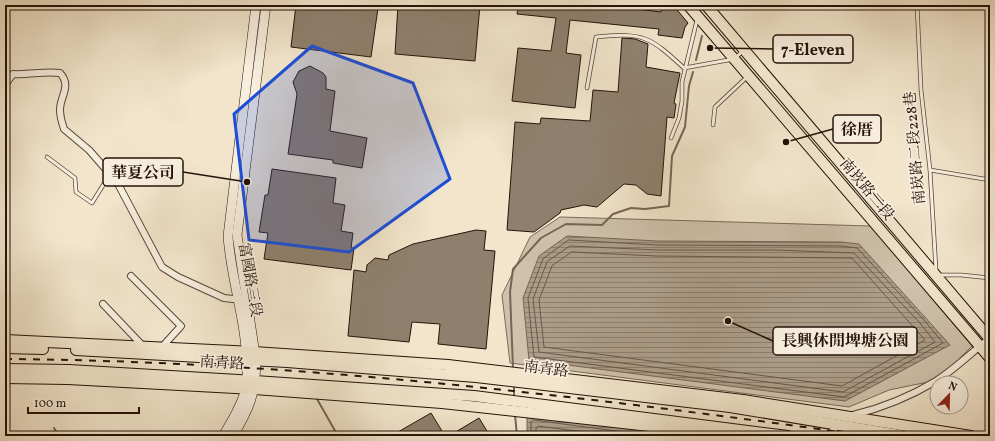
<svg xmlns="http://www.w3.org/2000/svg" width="995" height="441" font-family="Vollkorn,'Noto Serif TC',serif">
<defs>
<pattern id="water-rules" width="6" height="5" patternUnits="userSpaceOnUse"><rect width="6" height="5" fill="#ac9d89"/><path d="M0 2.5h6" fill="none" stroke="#8c7f6e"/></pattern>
</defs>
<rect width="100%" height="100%" fill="#f2e5cc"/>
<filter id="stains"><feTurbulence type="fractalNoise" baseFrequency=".005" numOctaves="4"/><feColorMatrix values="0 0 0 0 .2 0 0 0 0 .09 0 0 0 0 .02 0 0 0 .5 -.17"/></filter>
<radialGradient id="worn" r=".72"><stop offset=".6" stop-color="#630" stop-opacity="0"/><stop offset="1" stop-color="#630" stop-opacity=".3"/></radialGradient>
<path fill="#cfc1ab" stroke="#7a6a5a" d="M560,217L871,226L972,346L938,380L889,390L849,407L510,363L502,295L530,237Z"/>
<g fill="url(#water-rules)" stroke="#766555">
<path d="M567,236L657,241L841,242L859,244L950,345L845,401L529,360L523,298L539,256Z"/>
<path d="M527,415L685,436H527Z"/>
</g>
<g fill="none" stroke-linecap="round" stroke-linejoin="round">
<g stroke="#685848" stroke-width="1">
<path d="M569,240L657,245L841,246L857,248L924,320L943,343L844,397L534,357L528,298L543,259Z"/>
<path d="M570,246L657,250H775L854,253L920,323L935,342L843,392L539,352L533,299L547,262Z"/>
<path d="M572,252L657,256L852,258L925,340L842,386L544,347L539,300L552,266Z"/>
<path d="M531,436V422L533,420L654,436"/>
<path d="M536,436V428L538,426L615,436"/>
</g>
<g stroke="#766555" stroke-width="2">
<path d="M696,60L702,36"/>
<path d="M513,368L510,292L513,269L541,238L566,224L602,225L613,214L631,208L645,209L669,206L672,156L685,127L689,86L693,72"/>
<path d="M514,386V396"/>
<path d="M317,399L338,436"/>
<path d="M515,415L517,436"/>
<path d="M54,428L59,436"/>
</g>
</g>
<g fill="#8f806e" stroke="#241208">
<path d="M296,5H359L378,8L371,57L291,47Z"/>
<path d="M398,5H480L475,61L395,54Z"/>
<path d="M518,5H629V8L661,12L662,5H673L688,23L685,27L682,38L658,35L659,29L570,20L566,53L581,55L575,108L512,101L518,48L551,51L556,18L517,14Z"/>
<path d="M622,38L635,39L648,44L646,67L680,73L674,103L676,104L674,118L667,117L661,196L647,194L636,185L624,184L597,207L584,205L561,210L560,213L534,232L507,230L515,122L540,124L541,118L590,121L593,90L618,92Z"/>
<path d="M310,66L323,73L326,77V89L335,91L330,131L367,138L362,168L333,163V160L288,154L297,94L293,82L299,71Z"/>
<path d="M272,169L336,178L333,203L345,205L341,231L353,233L351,248H354L351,270L264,259L268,233L259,232L265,195H268Z"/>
<path d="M476,230L486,231L484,250L495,251L486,349L438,344L440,324L412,322L409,342L348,336L354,270L366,272L367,265L375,258L388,260L389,255L413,244Z"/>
<path d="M431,413L445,436H391Z"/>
<path d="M479,418L490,436H449Z"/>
</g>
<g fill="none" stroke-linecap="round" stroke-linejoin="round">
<g stroke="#584739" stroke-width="4.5">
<g id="lane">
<path d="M917,5L921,90L930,170L936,270"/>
<path d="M587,88L596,37C644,32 650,37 684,68L734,59L743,51"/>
<path d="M713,125L715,107L747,77"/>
<path d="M671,138L679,118L682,101V82L697,20"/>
<path d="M47,157L75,178L76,192L92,203L110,174"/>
<path d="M930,170L990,180"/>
<path d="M938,275H961L990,278"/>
</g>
</g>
<g stroke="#584739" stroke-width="8">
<g id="street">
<path d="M5,85L13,74C29,75 44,71 60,73C72,86 60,96 60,110C60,116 62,123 64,129L89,150L117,182L162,267L178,277L224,298L242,300"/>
<path d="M131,276L181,326L162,347"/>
<path d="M103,304L142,345"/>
<path d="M853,415C882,408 911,396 936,381C955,369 972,352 990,338"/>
<path d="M827,436L839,424"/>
</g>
</g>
<g stroke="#241208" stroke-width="10">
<g id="secondary">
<path d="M223,436C232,421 241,406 246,389C248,383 247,375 247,368C247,323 231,280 228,236L256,5"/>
<path d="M233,436C250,407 255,395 256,361L237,235L266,5"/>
</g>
</g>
<g stroke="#241208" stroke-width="12">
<g id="primary">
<path d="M688,5L990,358"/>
<path d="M706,5L990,339"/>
<path d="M5,340L254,352L448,365L743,400L971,436"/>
<path d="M5,348L43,349"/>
<path d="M76,350L287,362L476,377L730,407L905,436"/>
<path d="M5,369L69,370L255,381L474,396L788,436"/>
<path d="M5,378L68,379L254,389L442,403L739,436"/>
</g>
</g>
<use href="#lane" stroke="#f7eede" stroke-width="3"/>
<use href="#street" stroke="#f7eede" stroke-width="6"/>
<use href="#secondary" stroke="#f7eede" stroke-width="9"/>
<use href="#primary" stroke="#f2e5cc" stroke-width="10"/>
<path stroke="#241208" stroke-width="2" stroke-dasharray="7 7" stroke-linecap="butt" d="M5,359C294,361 583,396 869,436"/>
</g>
<path fill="#1d4ed8" fill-opacity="0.2" stroke="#1d4ed8" stroke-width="3" stroke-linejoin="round" d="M312,46L413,83L450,179L349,252L249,240L234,114Z"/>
<g text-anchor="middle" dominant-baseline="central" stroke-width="3.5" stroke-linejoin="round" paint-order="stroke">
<g font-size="15" fill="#241208" stroke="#f7eede">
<text transform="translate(916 148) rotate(-95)">南崁路二段228巷</text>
<text transform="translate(866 190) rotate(50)">南崁路二段</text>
<text transform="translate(249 280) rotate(80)">富國路三段</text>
<text transform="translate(222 364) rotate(3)">南青路</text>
<text transform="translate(546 370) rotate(7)">南青路</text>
</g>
</g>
<path fill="none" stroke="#241208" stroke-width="1.5" d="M710 48L773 49M786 142L833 129M247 182L183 172M728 321L773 341"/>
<g fill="#241208" stroke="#f7eede" stroke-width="1.5">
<circle cx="710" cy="48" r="4"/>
<circle cx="786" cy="142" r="4"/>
<circle cx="247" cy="182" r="4"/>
<circle cx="728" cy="321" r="4"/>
</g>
<g fill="#f7eede" stroke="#241208" stroke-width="1.5">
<rect x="773" y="35" width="80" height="28" rx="4"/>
<rect x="833" y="115" width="48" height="28" rx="4"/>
<rect x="103" y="158" width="80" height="28" rx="4"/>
<rect x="773" y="327" width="144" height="28" rx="4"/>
</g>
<g font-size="16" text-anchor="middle" font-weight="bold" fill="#241208">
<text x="813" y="55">7-Eleven</text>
<text x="857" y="135">徐厝</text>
<text x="143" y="178">華夏公司</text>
<text x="845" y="346">長興休閒埤塘公園</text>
</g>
<rect width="995" height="441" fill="none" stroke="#f2e5cc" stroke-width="20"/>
<rect x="6" y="6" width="983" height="429" fill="none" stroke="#241208" stroke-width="2"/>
<rect x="10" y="10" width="975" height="421" fill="none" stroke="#241208"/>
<g transform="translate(949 395) rotate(23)"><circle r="19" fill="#f7eede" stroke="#a39688"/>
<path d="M0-3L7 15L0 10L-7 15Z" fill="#8f2418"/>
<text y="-6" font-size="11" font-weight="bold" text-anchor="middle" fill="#241208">N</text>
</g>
<path d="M28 407v6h111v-6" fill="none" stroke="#241208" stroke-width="2"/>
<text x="34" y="407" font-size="12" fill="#241208" stroke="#f7eede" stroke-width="3" paint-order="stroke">100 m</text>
<rect width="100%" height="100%" filter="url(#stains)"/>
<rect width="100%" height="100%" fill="url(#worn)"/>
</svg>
